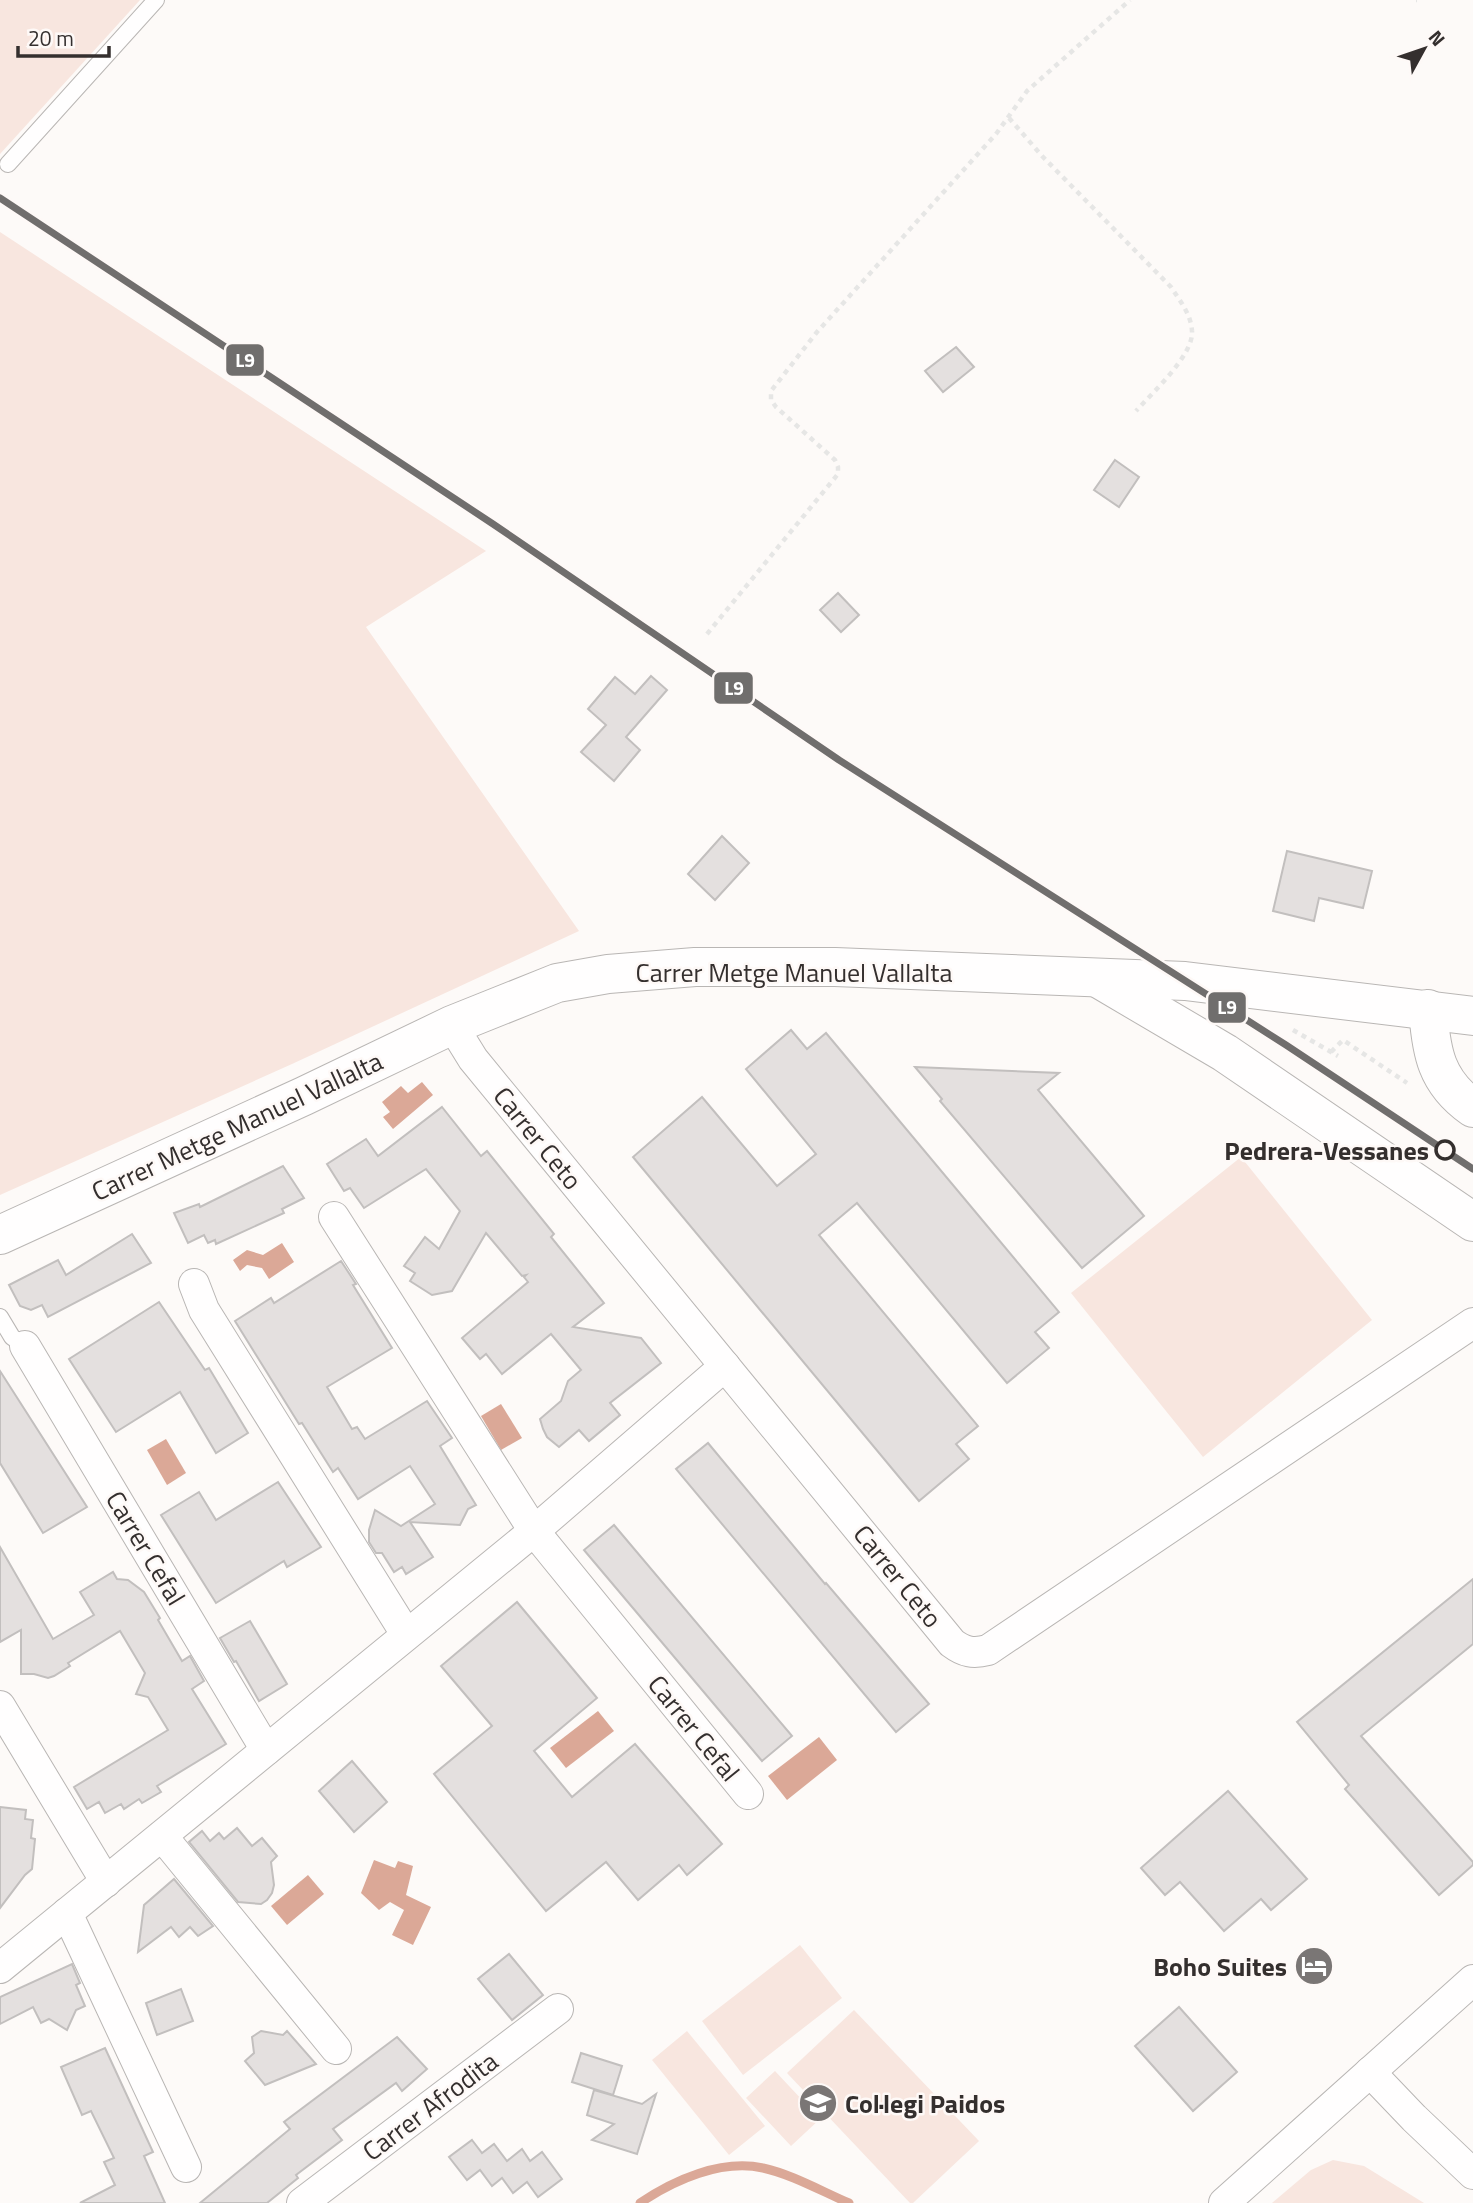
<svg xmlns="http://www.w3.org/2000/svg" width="1473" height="2203" font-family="'Titillium Web',sans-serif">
<rect width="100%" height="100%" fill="#fdfaf8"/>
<g fill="#f8e6df">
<path d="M0,0H140L0,154Z"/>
<path d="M0,232L486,551L366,627L579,931L292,1064L0,1195Z"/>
<path d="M1241,1157L1372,1320L1203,1457L1071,1293Z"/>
<path d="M800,1945L842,1998L743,2075L702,2021Z"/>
<path d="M854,2010L979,2141L913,2203H910L787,2073Z"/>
<path d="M687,2031L765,2126L729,2155L652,2060Z"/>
<path d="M775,2071L820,2119L791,2146L746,2098Z"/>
<path d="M1333,2160L1364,2166L1424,2203H1272L1311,2170Z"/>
</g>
<g fill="#dba897">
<path d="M422,1082L433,1095L393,1129L383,1117L390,1112L382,1102L401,1086L408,1093Z"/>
<path d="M282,1243L294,1262L269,1279L262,1268L247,1265L240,1271L233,1260L247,1250L263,1255Z"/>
<path d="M501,1404L522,1438L501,1450L481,1416Z"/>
<path d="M166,1439L186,1473L167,1485L147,1450Z"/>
<path d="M598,1711L614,1731L566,1768L550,1748Z"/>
<path d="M819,1737L837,1760L787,1800L768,1776Z"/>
<path d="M374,1860L395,1868L398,1861L413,1866L406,1895L431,1907L413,1945L392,1935L404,1910L390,1902L379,1910L361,1893Z"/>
<path d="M308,1875L324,1894L287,1925L271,1906Z"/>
</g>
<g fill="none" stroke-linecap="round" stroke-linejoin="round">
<path stroke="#dba897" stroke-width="9" d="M640,2203C674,2180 721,2159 763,2168C791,2174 823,2192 849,2203"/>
</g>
<g fill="#e4e0df" stroke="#c2bfbe" stroke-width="2">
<path d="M956,347L974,367L943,392L925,371Z"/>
<path d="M1115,460L1139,477L1119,507L1094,490Z"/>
<path d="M838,593L859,615L841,632L820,610Z"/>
<path d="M651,676L667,690L626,737L640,750L614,781L581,752L606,725L588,709L615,677L635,694Z"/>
<path d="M722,836L749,863L715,900L688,874Z"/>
<path d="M1287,851L1372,871L1363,908L1319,898L1314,921L1273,911Z"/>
<path d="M791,1030L807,1049L826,1033L1059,1312L1035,1332L1049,1348L1007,1383L857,1203L819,1235L978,1426L956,1444L969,1459L919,1501L633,1157L702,1097L777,1186L816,1154L746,1069Z"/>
<path d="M915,1067L1059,1073L1038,1090L1144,1216L1082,1268L940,1101L942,1099Z"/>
<path d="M442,1107L481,1156L487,1151L554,1234L551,1237L604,1303L573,1327L641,1338L661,1363L610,1403L620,1415L589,1441L579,1430L559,1447L547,1437L543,1429L540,1419L561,1401L568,1381L581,1370L551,1334L502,1374L486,1354L480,1359L462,1338L528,1282L524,1277L526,1275L522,1276L486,1233L452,1291L432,1295L410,1281L415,1273L404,1266L425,1237L439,1249L460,1211L426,1169L364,1208L350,1188L344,1191L327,1164L366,1139L378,1156Z"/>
<path d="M283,1166L304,1198L282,1209L284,1213L216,1244L215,1240L208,1243L204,1235L188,1243L174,1213L199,1204L200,1207Z"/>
<path d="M132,1234L151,1263L48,1317L42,1305L31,1310L20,1306L9,1285L58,1260L66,1275Z"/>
<path d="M341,1261L356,1284L353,1285L392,1348L327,1387L352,1429L357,1427L365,1439L427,1401L452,1438L440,1446L476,1505L468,1509L460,1525L410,1522L433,1557L406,1574L402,1567L394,1572L382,1553H376L369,1542V1530L375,1510L401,1526L435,1504L410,1466L358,1499L338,1468L333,1472L302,1423L299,1424L235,1321L271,1298L274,1303Z"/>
<path d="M159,1302L205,1370L209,1368L248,1433L216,1453L180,1392L116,1432L69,1359Z"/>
<path d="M0,1371L87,1507L43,1533L0,1463Z"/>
<path d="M708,1443L825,1584L826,1583L929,1704L896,1732L676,1469Z"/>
<path d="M278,1482L321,1547L287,1567L284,1561L216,1603L161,1515L199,1492L216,1520Z"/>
<path d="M614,1525L792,1736L762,1761L584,1550Z"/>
<path d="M0,1547L53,1639L94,1615L80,1592L113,1572L117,1579L128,1580L144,1592L160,1618L158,1620L182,1661L190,1656L204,1681L192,1689L226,1744L157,1786L161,1792L142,1803L139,1799L124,1809L121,1804L105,1813L99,1802L87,1809L74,1787L168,1730L148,1697L136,1694L145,1673L120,1631L68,1663L70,1666L54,1676L48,1678L34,1674H21V1630L0,1642Z"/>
<path d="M1473,1579V1644L1361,1736L1473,1862V1865L1439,1895L1345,1789L1349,1785L1297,1722Z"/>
<path d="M517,1602L597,1698L534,1751L572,1797L635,1744L722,1844L687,1875L679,1865L638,1900L606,1862L546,1911L434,1774L492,1726L441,1666Z"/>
<path d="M250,1621L287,1684L259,1701L236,1661L234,1662L220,1638Z"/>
<path d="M352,1761L387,1802L354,1832L319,1791Z"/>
<path d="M1228,1791L1307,1879L1271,1910L1261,1899L1224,1931L1180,1882L1165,1895L1141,1868Z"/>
<path d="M0,1807L26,1810L25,1819L33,1820L31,1838L35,1839L32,1869L25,1875L0,1908Z"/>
<path d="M237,1828L252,1846L262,1838L277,1856L271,1862L274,1885L272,1893L267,1900L261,1904L238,1902L189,1842L202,1831L210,1841L219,1833L224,1839Z"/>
<path d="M174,1879L213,1926L198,1936L190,1927L179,1937L171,1927L138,1952L144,1905Z"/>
<path d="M509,1954L543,1995L512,2020L478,1979Z"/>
<path d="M72,1964L80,1983L76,1985L85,2006L76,2010L67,2030L49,2019L41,2023L33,2007L0,2024V1997Z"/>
<path d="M181,1989L193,2021L157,2035L146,2003Z"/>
<path d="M1179,2007L1237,2072L1193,2111L1135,2046Z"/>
<path d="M261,2031L283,2035L287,2031L316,2064L265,2085L245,2061L254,2053L252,2037Z"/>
<path d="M397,2037L427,2069L402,2091L396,2083L333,2129L342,2140L296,2175L298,2178L267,2203H200L290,2129L284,2122Z"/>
<path d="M105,2048L153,2152L144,2156L165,2203H80L115,2185L104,2162L114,2158L91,2111L82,2115L61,2067Z"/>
<path d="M581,2053L622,2066L613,2095L572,2082Z"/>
<path d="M594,2090L642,2104L656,2094L637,2154L592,2140L614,2124L587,2115Z"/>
<path d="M472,2140L482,2153L494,2144L507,2161L522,2149L530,2161L542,2152L562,2179L538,2197L527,2182L513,2193L502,2178L492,2186L480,2170L467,2180L449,2157Z"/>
</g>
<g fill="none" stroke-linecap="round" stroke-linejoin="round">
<g stroke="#b9b6b4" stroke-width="18">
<g id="lane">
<path d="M8,164L156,0"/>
<path d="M0,1317L12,1337L25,1346"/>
</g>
</g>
<g stroke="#b9b6b4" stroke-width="32">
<g id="street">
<path d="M452,1025L473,1059L952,1643C964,1652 973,1654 988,1650L1473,1323"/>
<path d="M334,1217L534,1531L748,1794"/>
<path d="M194,1284L204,1310L406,1634"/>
<path d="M25,1346L266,1750"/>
<path d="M0,1706L106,1882"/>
<path d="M162,1836L336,2049"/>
<path d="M67,1913L186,2167"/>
<path d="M0,1968L534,1531L725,1366"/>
<path d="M1370,2072L1414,2118L1473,2174"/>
<path d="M302,2203L558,2009"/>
<path d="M1224,2203L1473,1980"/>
</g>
</g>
<g stroke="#b9b6b4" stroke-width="40">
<g id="secondary">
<path d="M1101,980L1225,1053L1473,1222"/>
<path d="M1428,1009C1431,1052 1436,1082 1473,1108"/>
<path d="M0,1235L304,1096L452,1025L557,983L608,974L695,967H835L1185,981L1473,1016"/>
</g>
</g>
<g stroke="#e6e6e5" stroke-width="4.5" stroke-dasharray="5 5" stroke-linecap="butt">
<path d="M1416,0H1417"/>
<path d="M1009,118L1043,157L1171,287C1180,301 1191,314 1192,331C1194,355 1151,394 1136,411"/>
<path d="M707,634L838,474V467L835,460L776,407L771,400V391L817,332L996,134L1027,91L1130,0"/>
<path d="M1293,1030L1338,1056"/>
<path d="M1331,1052L1343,1040L1407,1083"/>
</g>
<use href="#lane" stroke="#fffefe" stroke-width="16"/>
<use href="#street" stroke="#fffefe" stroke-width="30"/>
<use href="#secondary" stroke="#fffefe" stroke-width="38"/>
<g stroke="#fef9f7" stroke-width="12">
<path id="rail-1" d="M0,198L493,524L839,760L1286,1045L1473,1169"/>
</g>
<use href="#rail-1" stroke="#706e6d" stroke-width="7"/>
</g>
<defs>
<g id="hotel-disc" transform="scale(2.0125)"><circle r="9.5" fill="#7a7675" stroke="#fef9f7"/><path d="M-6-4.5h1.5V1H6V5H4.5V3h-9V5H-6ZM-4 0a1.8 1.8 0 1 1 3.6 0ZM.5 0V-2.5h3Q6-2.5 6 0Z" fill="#fff"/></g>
<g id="school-disc" transform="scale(2.0125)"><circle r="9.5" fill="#7a7675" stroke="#fef9f7"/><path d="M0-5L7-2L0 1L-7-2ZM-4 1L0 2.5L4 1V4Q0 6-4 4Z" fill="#fff"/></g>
</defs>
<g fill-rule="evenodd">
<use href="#hotel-disc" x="1314" y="1966"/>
<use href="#school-disc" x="818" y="2103"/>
</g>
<circle fill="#fef9f7" stroke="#342f2e" stroke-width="3.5" cx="1445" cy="1150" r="9"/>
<g text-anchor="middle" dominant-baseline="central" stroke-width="5" stroke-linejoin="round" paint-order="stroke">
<g font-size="26" fill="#342f2e" stroke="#fef9f7">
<text x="794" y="972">Carrer Metge Manuel Vallalta</text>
<text transform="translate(237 1126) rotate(-25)">Carrer Metge Manuel Vallalta</text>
<text transform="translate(538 1138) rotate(51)">Carrer Ceto</text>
<text transform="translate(146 1548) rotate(59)">Carrer Cefal</text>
<text transform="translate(898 1576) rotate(51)">Carrer Ceto</text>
<text transform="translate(694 1728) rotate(51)">Carrer Cefal</text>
<text transform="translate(430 2106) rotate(-37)">Carrer Afrodita</text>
</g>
<g font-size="26" font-weight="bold" fill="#342f2e" stroke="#fef9f7" text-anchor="end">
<text x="1429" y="1150">Pedrera-Vessanes</text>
</g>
<g font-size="26" font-weight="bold" fill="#342f2e" stroke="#fef9f7" text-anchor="end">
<text x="1287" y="1966">Boho Suites</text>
<text x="845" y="2103" text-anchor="start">Col·legi Paidos</text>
</g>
</g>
<g stroke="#fef9f7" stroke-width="2.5">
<rect x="225" y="343" width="40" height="34" rx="7" fill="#706e6d"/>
<rect x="713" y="671" width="41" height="34" rx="7" fill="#706e6d"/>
<rect x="1207" y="991" width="40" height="33" rx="7" fill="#706e6d"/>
</g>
<g font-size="19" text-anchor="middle" font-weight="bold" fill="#fff">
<text x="245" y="367">L9</text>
<text x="734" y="695">L9</text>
<text x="1227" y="1014">L9</text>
</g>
<g transform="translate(1424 49) rotate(50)" stroke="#fef9f7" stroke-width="5" paint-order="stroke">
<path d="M0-5L12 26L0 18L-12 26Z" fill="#342f2e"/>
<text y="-10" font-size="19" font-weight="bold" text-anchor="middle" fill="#342f2e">N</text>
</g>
<path d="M18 46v10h91v-10" fill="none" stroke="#342f2e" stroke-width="3.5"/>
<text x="28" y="46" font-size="21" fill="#342f2e" stroke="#fef9f7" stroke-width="5" paint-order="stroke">20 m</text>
</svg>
